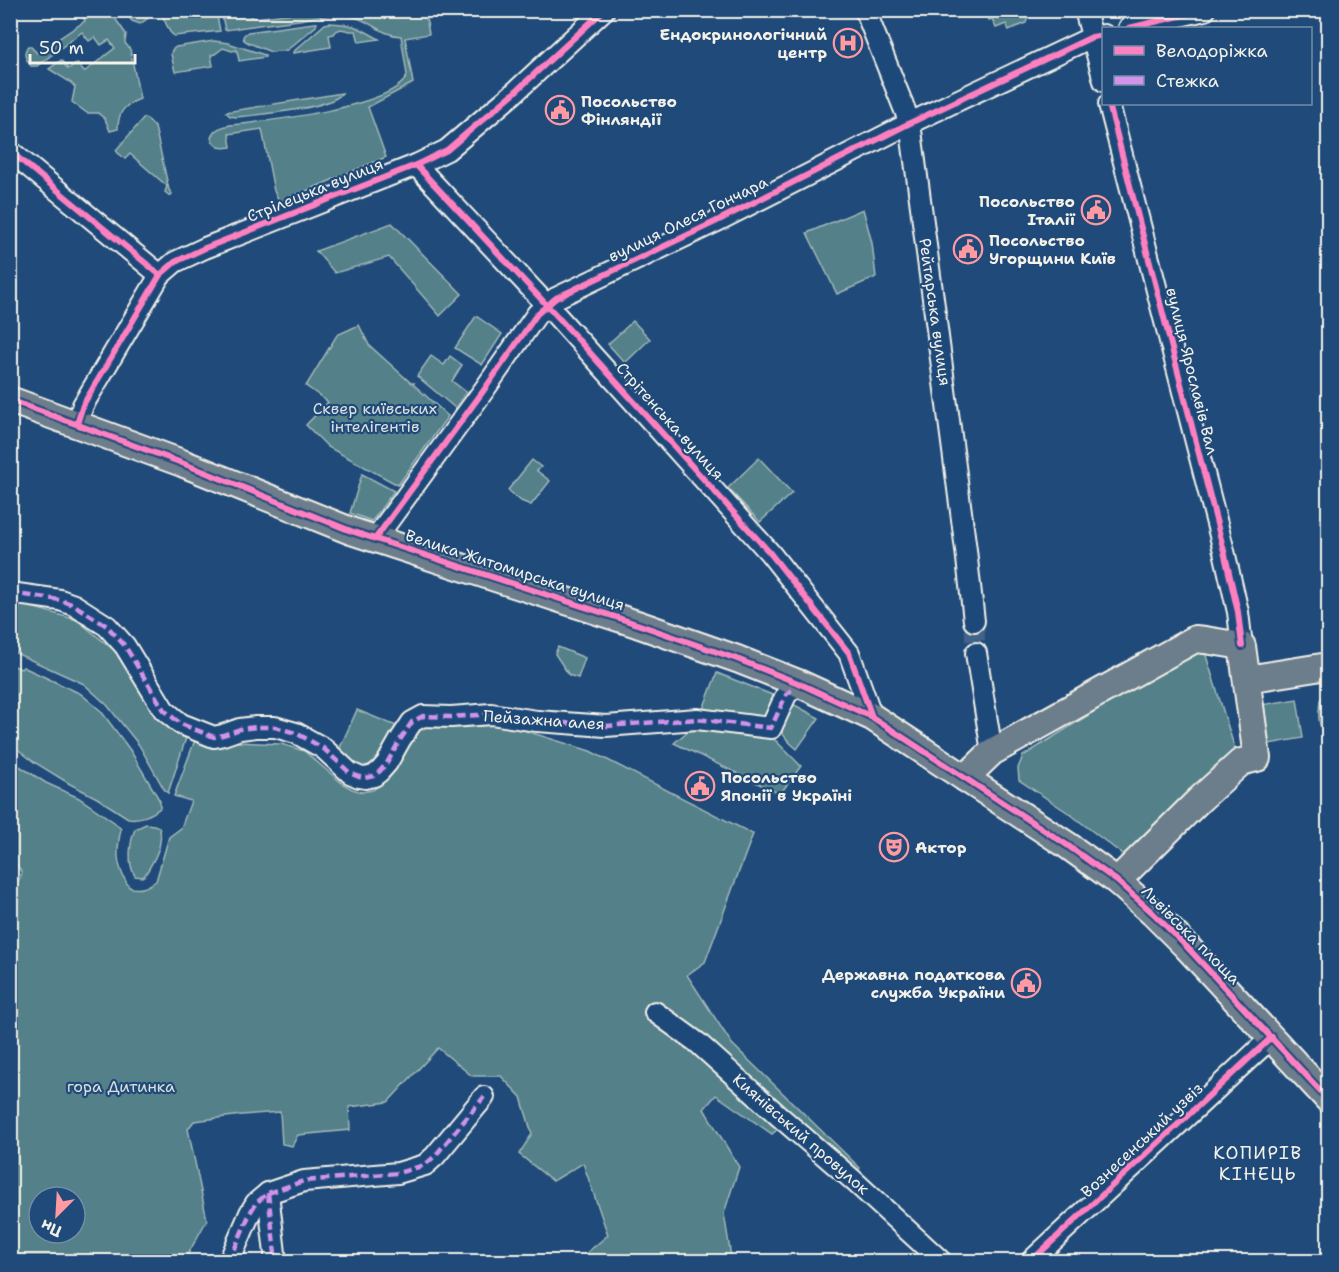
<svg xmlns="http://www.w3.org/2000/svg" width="1339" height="1272" font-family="'Shantell Sans',sans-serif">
<rect width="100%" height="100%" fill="#1f4a7a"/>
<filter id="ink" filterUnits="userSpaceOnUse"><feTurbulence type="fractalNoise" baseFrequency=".0167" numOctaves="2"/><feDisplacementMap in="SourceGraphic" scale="12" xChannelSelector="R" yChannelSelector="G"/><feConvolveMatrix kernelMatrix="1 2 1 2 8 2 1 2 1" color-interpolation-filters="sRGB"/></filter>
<g filter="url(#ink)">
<g fill="#528089" stroke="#a3b8b8" stroke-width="1.5" fill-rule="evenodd">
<path d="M79,11H110L126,34L125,43L130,49L140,99C124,105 118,112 118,129L110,131L105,119L98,113H87L72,102L75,87L70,82L49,69L61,60L68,69L77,63L84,72L115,48L109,40L101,45L95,37L89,41L82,32L37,66H31C26,59 22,54 28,46L31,47L37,53L85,21Z"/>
<path d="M124,11H148V18L140,24L132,21Z"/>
<path d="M160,11H216L220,31L174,36L170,32Z"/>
<path d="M298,11H425L429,34L405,38L413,83L368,107L386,157L280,202L274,191L262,129L229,134L231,147C220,149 216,148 211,138C214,129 221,127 230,125C262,122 397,107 407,75L401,36C380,35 369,19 350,16C333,13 315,17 299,20C274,23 250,26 225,30L221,11H249L250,16L255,18L294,13Z"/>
<path d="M985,11L986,10L1030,11L1026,23L1009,30L1006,24L996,28L992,19L989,20Z"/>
<path d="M314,23H317L316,26L287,50L271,52L249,43L244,40L243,37L244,35L248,32Z"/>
<path d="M329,23C354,24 358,27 379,39L359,42L356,31H350L341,29L336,31L334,34L329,35L331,47L293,53V52L325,24Z"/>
<path d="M214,41L228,43L265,55V57L239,61L237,50L232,51L223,48L215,54L211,55L213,66L175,72L171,54L172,50L176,47Z"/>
<path d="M342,93C332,109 256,115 236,117L230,116L226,112Z"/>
<path d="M144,118L147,119L155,127L169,190L172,194L170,196L165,192L167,186L130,154L125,159L118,153L116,150Z"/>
<path d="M863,209L872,243L876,277L837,294L807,233Z"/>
<path d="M392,223L462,294L440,316L389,257L335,273L316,251Z"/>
<path d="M476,316L502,334L482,365L455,348Z"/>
<path d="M633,321L650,339L625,363L608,344Z"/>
<path d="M359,325L369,345L411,383H414L413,384L448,416L398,485L328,447L306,425L328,402L306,386L337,335Z"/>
<path d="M431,356L444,365L450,356L462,365L452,381L466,392L455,408L417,376Z"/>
<path d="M759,458L792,493L760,522L728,488Z"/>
<path d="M532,460L541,467L537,471L550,481L531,505L521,501L508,490Z"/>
<path d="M362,474L394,491L372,521L350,513Z"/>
<path d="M11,603L28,606L77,620L115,651L154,713L186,738L168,793L164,789L139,745L107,705L84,684L11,651Z"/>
<path d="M558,647L585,658L578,678L569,675L555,654Z"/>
<path d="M1195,648L1204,649L1238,759L1126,857L1070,814L1019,780L1018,768L1023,756Z"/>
<path d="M10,664L21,669L23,667L81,694L101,711L130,750L160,801V808C152,815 139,820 128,818L97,798L70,784L34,762L11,744Z"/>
<path d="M717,673L780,698L767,722L700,717Z"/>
<path d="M1328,692V738C1317,725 1318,717 1320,700Z"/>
<path d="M1297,699L1303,738L1263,745L1256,706Z"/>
<path d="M789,702L819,718L797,749C775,731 780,726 789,702Z"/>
<path d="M357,710L399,727C391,740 373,775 353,766C348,764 342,758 337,754Z"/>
<path d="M494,721L590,751L753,834L705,962L687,975L732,1044L860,1168L855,1174L791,1118L772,1134L716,1095L704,1109L739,1167L724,1213L731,1257L738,1261H577L608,1235L583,1163L553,1181L519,1154L532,1134L521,1097L501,1076H472L438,1048L388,1102L349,1107L350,1130L298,1135L292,1146L282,1144L280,1112L242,1115L194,1121L188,1129L207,1220L184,1261H11L10,899L22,873L11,856L10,760L46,783L79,798L114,822L121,829C116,852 116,866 129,887C140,891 147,887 156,881L169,837L181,828L191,801L174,796L195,740L281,744L304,751L343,784L352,789L362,792L373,790L383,782L409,732L428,722ZM39,1197H75V1233H39Z"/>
<path d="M695,725L770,735L801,766L780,794L674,743Z"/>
<path d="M146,824L154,825L159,827C165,843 153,862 145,875L142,877L135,876C127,863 130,842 135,829Z"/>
</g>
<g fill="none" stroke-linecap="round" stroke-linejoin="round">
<path stroke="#3f638a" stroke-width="20" stroke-dasharray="20 10" stroke-linecap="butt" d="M974,621L976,653"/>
<g stroke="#f4f1e8" stroke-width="24">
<g id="minor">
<path d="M865,10L910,123L966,550L974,621"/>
<path d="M1085,10L1104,81"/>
<path d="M1129,28L1205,10"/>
<path d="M1109,104L1224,551L1238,612L1242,646"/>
<path d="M10,151L160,275"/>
<path d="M416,165L556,315L770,553L849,653L872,717"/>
<path d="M77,424L83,405L160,275L175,262L205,248L416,165L447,150L514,93L604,10"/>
<path d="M375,539L484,390L537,314L556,298L715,222L910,123L1092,37L1104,35"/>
<path d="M10,593L60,600L74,605L107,626L125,646L164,710L181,724L214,737L223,735L240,729L256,727H275L296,733L323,748L350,773L359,777L365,778L374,776L380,771L387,763L400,740L412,722L423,716L451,717L491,714L537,721L606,726L697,719L771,728L786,695L798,683"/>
<path d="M976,653L992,752"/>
<path d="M655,1012L698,1043L779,1116L853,1180L942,1262"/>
<path d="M268,1193L276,1262"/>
<path d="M229,1262L250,1213L256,1203L268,1193L304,1181L398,1173L425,1165L435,1156L484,1097"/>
<path d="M1030,1262L1272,1037"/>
</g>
</g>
<g stroke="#f4f1e8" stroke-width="30">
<g id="major">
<path d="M10,400L182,463L351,531L637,624L737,659L798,683L872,717L1067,845L1117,881L1153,913L1187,947L1328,1099"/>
<path d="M1247,679L1328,666"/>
<path d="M965,778L992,752L1195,639L1205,640L1242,646L1257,758L1241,762L1199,800L1117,881"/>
</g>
</g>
<use href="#minor" stroke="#1f4a7a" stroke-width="20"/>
<use href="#major" stroke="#6c7d8c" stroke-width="26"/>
<g stroke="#d193ec" stroke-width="4.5" stroke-dasharray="9 4.5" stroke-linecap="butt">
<path d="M10,593L60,600L74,605L107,626L125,646L164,710L181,724L214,737L223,735L240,729L256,727H275L296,733L323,748L350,773L359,777L365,778L374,776L380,771L387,763L400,740L412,722L423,716L451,717L491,714L537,721L606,726L697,719L771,728L786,695L798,683"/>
<path d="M268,1193L276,1262"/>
<path d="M229,1262L250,1213L256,1203L268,1193L304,1181L398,1173L425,1165L435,1156L484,1097"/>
</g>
<g stroke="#1f4a7a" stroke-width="10">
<g id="cycleway">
<path d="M1129,28L1205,10"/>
<path d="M1109,104L1224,551L1238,612L1242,646"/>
<path d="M10,151L160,275"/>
<path d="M416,165L556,315L770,553L849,653L872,717"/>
<path d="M10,400L182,463L351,531L637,624L737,659L798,683L872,717L1067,845L1117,881L1153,913L1187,947L1328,1099"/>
<path d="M77,424L83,405L160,275L175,262L205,248L416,165L447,150L514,93L604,10"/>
<path d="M375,539L484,390L537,314L556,298L715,222L910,123L1092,37L1104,35"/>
<path d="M1030,1262L1272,1037"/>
</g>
</g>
<use href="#cycleway" stroke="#ff80c0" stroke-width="6"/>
</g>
</g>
<defs>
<g id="hospital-ring" transform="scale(1.5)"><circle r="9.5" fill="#1f4a7a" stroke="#ff9aa2" stroke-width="1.5"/><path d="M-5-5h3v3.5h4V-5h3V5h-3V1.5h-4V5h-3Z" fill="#ff9aa2"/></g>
<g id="civic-ring" transform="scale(1.5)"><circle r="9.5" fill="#1f4a7a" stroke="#ff9aa2" stroke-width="1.5"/><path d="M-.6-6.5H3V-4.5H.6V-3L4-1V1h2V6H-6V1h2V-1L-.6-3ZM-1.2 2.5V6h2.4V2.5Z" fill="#ff9aa2"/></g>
<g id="theatre-ring" transform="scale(1.5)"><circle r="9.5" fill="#1f4a7a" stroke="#ff9aa2" stroke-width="1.5"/><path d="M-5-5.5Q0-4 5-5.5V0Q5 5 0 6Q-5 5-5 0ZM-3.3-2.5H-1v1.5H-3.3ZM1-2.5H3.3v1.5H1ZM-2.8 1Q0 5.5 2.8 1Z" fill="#ff9aa2"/></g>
</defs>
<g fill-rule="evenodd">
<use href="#hospital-ring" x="848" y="43"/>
<use href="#civic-ring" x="560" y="110"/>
<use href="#civic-ring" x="1096" y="210"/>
<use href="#civic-ring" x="968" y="249"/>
<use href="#civic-ring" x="700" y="786"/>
<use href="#theatre-ring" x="894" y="847"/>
<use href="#civic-ring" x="1026" y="983"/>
</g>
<g text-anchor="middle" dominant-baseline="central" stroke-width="4.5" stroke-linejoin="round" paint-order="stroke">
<g font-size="16" font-weight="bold" fill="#f4f1e8" stroke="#1f4a7a" text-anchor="start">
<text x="827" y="34" text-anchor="end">Ендокринологічний<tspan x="827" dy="18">центр</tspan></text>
<text x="581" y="101">Посольство<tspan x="581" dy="18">Фінляндії</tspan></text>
<text x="1075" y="201" text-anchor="end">Посольство<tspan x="1075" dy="18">Італії</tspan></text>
<text x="989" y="240">Посольство<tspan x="989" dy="18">Угорщини Київ</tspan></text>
<text x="721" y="777">Посольство<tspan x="721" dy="18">Японії в Україні</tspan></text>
<text x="915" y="847">Актор</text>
<text x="1005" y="974" text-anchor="end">Державна податкова<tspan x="1005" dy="18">служба України</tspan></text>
</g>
<g font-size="16" fill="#f4f1e8" stroke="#1f4a7a">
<text transform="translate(315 190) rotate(-22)">Стрілецька вулиця</text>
<text transform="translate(688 219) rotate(-26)">вулиця Олеся Гончара</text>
<text transform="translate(935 312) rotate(82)">Рейтарська вулиця</text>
<text transform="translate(1192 371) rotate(76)">вулиця Ярославів Вал</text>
<text transform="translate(670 421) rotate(48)">Стрітенська вулиця</text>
<text transform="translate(515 570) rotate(18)">Велика Житомирська вулиця</text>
<text transform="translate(544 720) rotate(4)">Пейзажна алея</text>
<text transform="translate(1191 935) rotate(45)">Львівська площа</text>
<text transform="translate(801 1134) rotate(41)">Киянівський провулок</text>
<text transform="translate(1142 1140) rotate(-43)">Вознесенський узвіз</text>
</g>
<g font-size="16" fill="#dce0da" stroke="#1f4a7a">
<text x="375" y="408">Сквер київських<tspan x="375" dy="18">інтелігентів</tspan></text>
<text x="121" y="1086">гора Дитинка</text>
</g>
<g font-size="18" letter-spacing="1.5" fill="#f4f1e8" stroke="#1f4a7a">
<text x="1258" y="1153">КОПИРІВ<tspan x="1258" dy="21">КІНЕЦЬ</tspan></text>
</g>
</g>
<rect width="1339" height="1272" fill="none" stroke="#1f4a7a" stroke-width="36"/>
<rect x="18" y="18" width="1303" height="1236" fill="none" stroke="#f4f1e8" stroke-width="2" filter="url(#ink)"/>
<rect x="1102" y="27" width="210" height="78" fill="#1f4a7a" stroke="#748da6" stroke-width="1.5"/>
<rect x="1114" y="46" width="30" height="9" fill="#ff80c0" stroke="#748da6" stroke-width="1.5"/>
<text x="1156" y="57" font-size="18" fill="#f4f1e8">Велодоріжка</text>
<rect x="1114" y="76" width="30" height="9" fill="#d193ec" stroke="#748da6" stroke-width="1.5"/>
<text x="1156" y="87" font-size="18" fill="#f4f1e8">Стежка</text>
<g transform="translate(57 1215) rotate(204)"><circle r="28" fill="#1f4a7a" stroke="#748da6" stroke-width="1.5"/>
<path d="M0-4.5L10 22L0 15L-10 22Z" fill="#ff9aa2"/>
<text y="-9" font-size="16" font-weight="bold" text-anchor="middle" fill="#f4f1e8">Пн</text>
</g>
<path d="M30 54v9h105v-9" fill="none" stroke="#f4f1e8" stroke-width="3"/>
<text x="39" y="54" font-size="18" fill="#f4f1e8" stroke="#1f4a7a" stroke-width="4.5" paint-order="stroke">50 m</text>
</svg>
